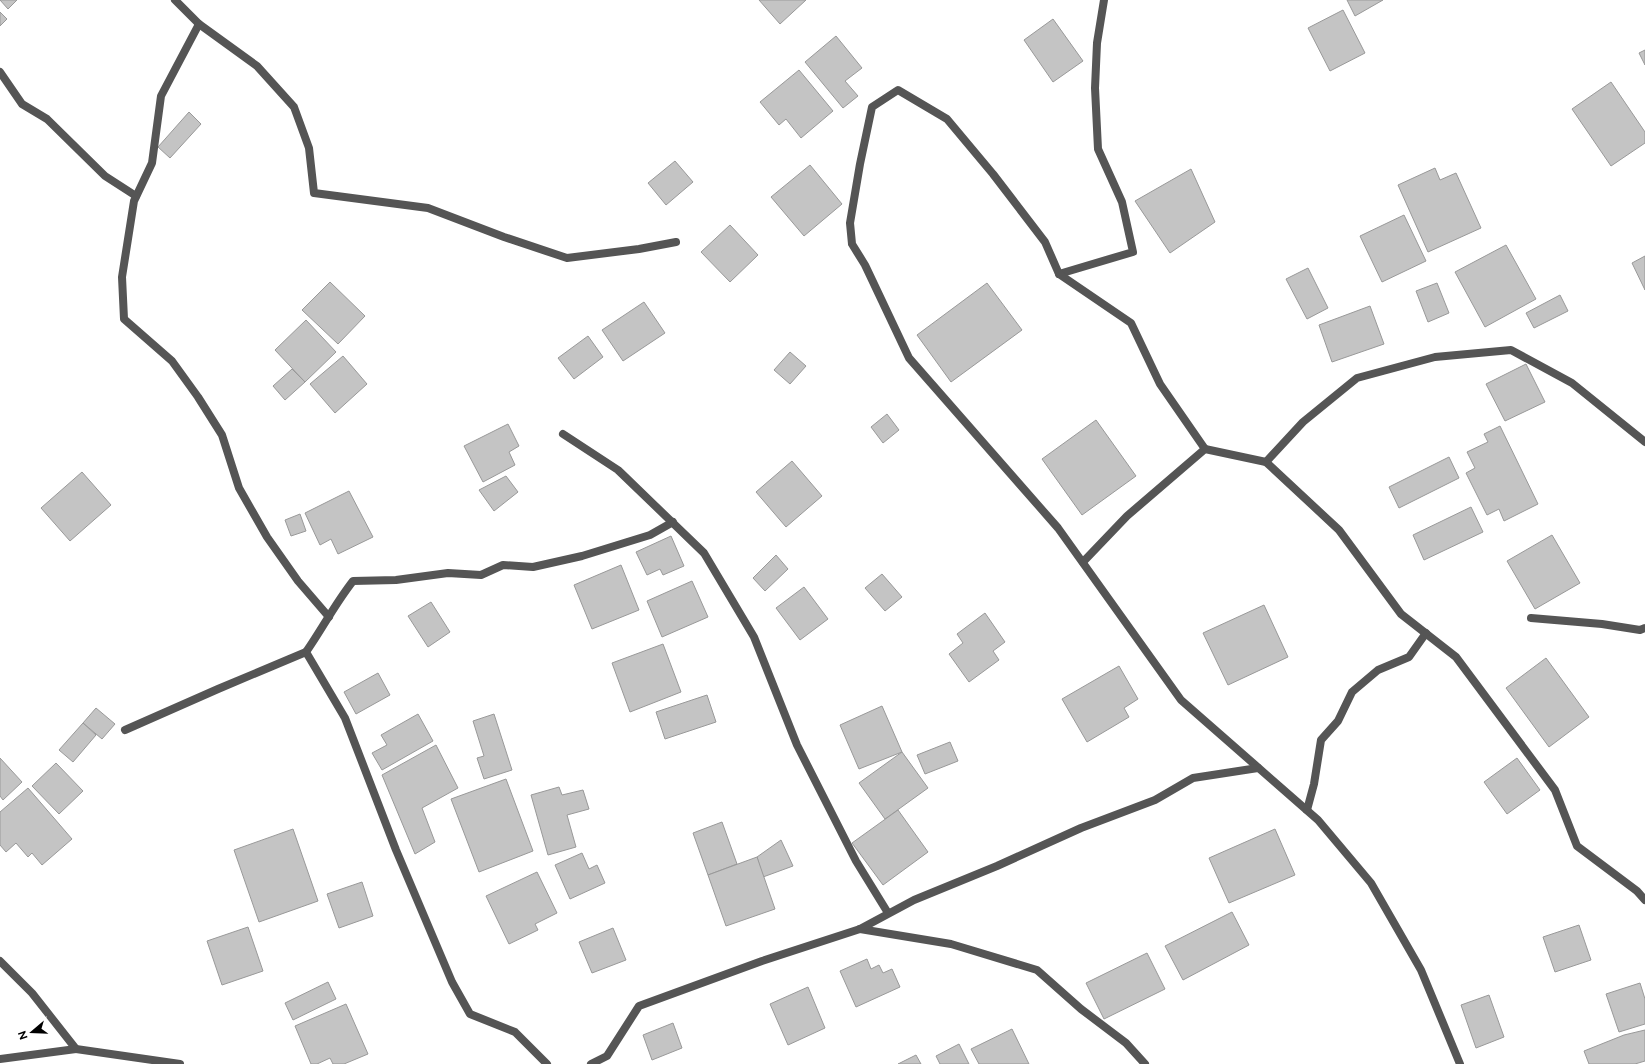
<svg xmlns="http://www.w3.org/2000/svg" width="1645" height="1064" font-family="Raleway,sans-serif">
<rect width="100%" height="100%" fill="#fff"/>
<g fill="#c4c4c4" stroke="#999">
<path d="M0,0H17L8,9Z"/>
<path d="M759,0H806L780,24Z"/>
<path d="M1347,0H1383L1355,16Z"/>
<path d="M1343,10L1365,53L1330,71L1308,28Z"/>
<path d="M0,12L7,19L0,26Z"/>
<path d="M1053,19L1083,61L1053,82L1024,40Z"/>
<path d="M836,36L862,68L845,81L858,96L843,108L805,62Z"/>
<path d="M1645,50V65L1639,53Z"/>
<path d="M799,70L833,111L801,138L786,119L779,125L760,102Z"/>
<path d="M1611,82L1645,132V143L1611,166L1572,109Z"/>
<path d="M189,112L201,124L170,158L158,147Z"/>
<path d="M675,161L693,182L666,205L648,183Z"/>
<path d="M810,165L842,204L804,236L771,197Z"/>
<path d="M1435,168L1440,180L1456,173L1481,228L1428,252L1398,185Z"/>
<path d="M1191,169L1215,222L1170,253L1135,201Z"/>
<path d="M1404,215L1426,261L1382,282L1360,236Z"/>
<path d="M730,225L758,255L730,282L701,252Z"/>
<path d="M1506,245L1536,299L1485,327L1455,272Z"/>
<path d="M1645,256V290L1632,263Z"/>
<path d="M1308,268L1328,308L1307,319L1286,279Z"/>
<path d="M330,282L365,316L338,344L302,310Z"/>
<path d="M987,283L1022,330L951,382L917,335Z"/>
<path d="M1437,283L1449,313L1428,322L1416,291Z"/>
<path d="M1560,295L1568,311L1534,328L1526,313Z"/>
<path d="M644,302L665,333L623,361L602,330Z"/>
<path d="M1370,306L1384,344L1332,362L1319,325Z"/>
<path d="M306,320L336,352L305,382L275,350Z"/>
<path d="M588,336L603,357L574,379L558,358Z"/>
<path d="M790,352L806,366L790,384L774,370Z"/>
<path d="M343,356L367,384L335,413L310,384Z"/>
<path d="M1526,364L1545,402L1505,421L1486,384Z"/>
<path d="M292,369L305,382L285,400L273,386Z"/>
<path d="M887,414L899,430L883,443L871,427Z"/>
<path d="M1096,420L1136,476L1082,515L1042,459Z"/>
<path d="M508,424L519,446L509,452L515,465L483,482L464,446Z"/>
<path d="M1500,426L1538,504L1504,521L1499,509L1487,515L1466,473L1475,468L1467,452L1488,442L1484,434Z"/>
<path d="M1449,457L1459,478L1399,508L1389,487Z"/>
<path d="M792,461L822,496L786,527L756,492Z"/>
<path d="M82,472L111,505L70,541L41,508Z"/>
<path d="M506,476L518,492L494,511L479,490Z"/>
<path d="M349,491L373,537L338,554L331,539L320,545L305,513Z"/>
<path d="M1471,507L1483,532L1424,560L1413,535Z"/>
<path d="M300,514L306,531L291,536L285,520Z"/>
<path d="M1552,535L1580,583L1535,609L1507,561Z"/>
<path d="M671,536L684,566L663,575L660,569L647,575L636,552Z"/>
<path d="M776,555L788,569L765,591L753,578Z"/>
<path d="M621,565L639,610L592,629L574,585Z"/>
<path d="M882,574L902,597L885,611L865,588Z"/>
<path d="M692,581L708,617L662,637L647,601Z"/>
<path d="M804,587L828,619L800,640L776,608Z"/>
<path d="M431,602L450,632L428,647L408,616Z"/>
<path d="M1264,605L1288,657L1228,685L1203,633Z"/>
<path d="M985,613L1005,642L993,651L999,660L969,682L949,654L963,643L957,634Z"/>
<path d="M663,644L681,692L630,712L612,663Z"/>
<path d="M1546,658L1589,717L1549,747L1506,688Z"/>
<path d="M1119,666L1138,699L1124,708L1129,717L1087,742L1062,699Z"/>
<path d="M378,673L390,695L356,714L344,692Z"/>
<path d="M707,695L716,722L665,739L656,712Z"/>
<path d="M882,706L902,752L859,769L840,725Z"/>
<path d="M96,708L115,724L102,739L83,723Z"/>
<path d="M418,714L433,741L382,770L372,753L387,745L381,735Z"/>
<path d="M494,714L512,770L484,779L477,758L484,756L473,721Z"/>
<path d="M83,723L96,735L73,762L59,750Z"/>
<path d="M950,742L958,761L925,774L917,755Z"/>
<path d="M436,745L458,788L422,808L435,842L415,854L382,775Z"/>
<path d="M902,752L928,788L885,819L859,783Z"/>
<path d="M0,758L22,782L3,800L0,796Z"/>
<path d="M1517,758L1540,790L1507,814L1484,782Z"/>
<path d="M56,763L83,791L59,814L32,786Z"/>
<path d="M506,779L533,851L479,872L451,799Z"/>
<path d="M559,787L562,795L583,790L589,809L567,815L576,847L548,855L531,795Z"/>
<path d="M28,788L72,839L42,865L32,853L28,857L16,843L6,852L0,845V812Z"/>
<path d="M898,810L928,852L883,885L852,843Z"/>
<path d="M722,822L737,864L708,875L693,833Z"/>
<path d="M293,829L318,901L259,922L234,850Z"/>
<path d="M1275,829L1295,875L1229,903L1209,858Z"/>
<path d="M781,840L793,866L763,877L757,857Z"/>
<path d="M582,853L589,869L597,865L605,883L570,899L555,865Z"/>
<path d="M757,857L775,909L726,926L708,875Z"/>
<path d="M537,872L557,913L535,924L538,930L509,944L486,896Z"/>
<path d="M362,882L373,916L339,928L327,894Z"/>
<path d="M1232,912L1249,945L1183,980L1165,946Z"/>
<path d="M1579,925L1591,960L1555,972L1543,937Z"/>
<path d="M248,927L263,971L222,985L207,941Z"/>
<path d="M613,928L626,960L592,973L579,942Z"/>
<path d="M1147,953L1165,989L1104,1019L1086,983Z"/>
<path d="M867,959L871,969L879,965L883,973L892,969L900,987L856,1007L840,971Z"/>
<path d="M328,982L336,999L293,1020L285,1003Z"/>
<path d="M1640,983L1645,999V1024L1619,1032L1606,994Z"/>
<path d="M808,987L825,1028L788,1045L770,1004Z"/>
<path d="M1489,995L1504,1037L1476,1048L1461,1005Z"/>
<path d="M346,1004L368,1054L344,1064H333L330,1058L317,1064H311L295,1026Z"/>
<path d="M673,1023L682,1048L652,1060L643,1035Z"/>
<path d="M1012,1029L1029,1064H979L971,1049Z"/>
<path d="M1645,1030V1061L1635,1064H1589L1584,1051L1624,1035Z"/>
<path d="M959,1044L969,1064H940L936,1056Z"/>
<path d="M916,1055L921,1064H898Z"/>
</g>
<g fill="none" stroke-linecap="round" stroke-linejoin="round">
<g stroke="#555" stroke-width="8">
<path d="M175,0L199,24L161,96L152,163L134,201L122,277L124,319L172,361L198,397L222,435L239,488L267,537L298,581L329,617"/>
<path d="M199,24L257,66L294,107L309,148L314,193L428,208L504,237L567,258L639,249L676,242"/>
<path d="M0,72L22,104L47,119L105,176L136,196"/>
<path d="M1059,274L1133,252L1122,202L1098,149L1095,88L1097,43L1104,0"/>
<path d="M563,434L618,470L704,553L754,637L797,745L856,861L888,913"/>
<path d="M1205,449L1160,384L1131,323L1059,274L1045,242L993,174L947,119L898,90L872,107L860,164L850,223L852,244L865,265L909,358L1058,528L1181,700L1318,820L1371,883L1421,970L1460,1064"/>
<path d="M1266,462L1303,422L1357,378L1435,357L1511,350L1572,383L1645,442"/>
<path d="M1083,562L1127,516L1205,449L1266,462L1339,530L1401,614L1456,657L1555,790L1577,846L1637,891L1645,900"/>
<path d="M1531,618L1602,624L1640,630L1645,628"/>
<path d="M306,652C322,629 335,604 353,581L396,580L448,573L481,575L503,565L533,567L582,556L650,535L673,522"/>
<path d="M125,730L218,689L306,652L345,718L396,850L452,982L470,1014L515,1032L547,1064"/>
<path d="M1307,810L1314,784L1321,740L1338,721L1352,692L1378,670L1409,657L1426,633"/>
<path d="M860,929L951,944L1037,970L1081,1009L1126,1043L1145,1064"/>
<path d="M0,961L32,993L76,1049L180,1064"/>
<path d="M0,1059L76,1049"/>
<path d="M591,1064L607,1056L639,1006L762,961L860,929L914,900L997,866L1081,828L1155,800L1193,778L1258,768"/>
</g>
</g>
<g transform="translate(32 1032) rotate(251)" stroke="#ffffff" stroke-width="3" paint-order="stroke">
<path d="M0-3L7 15L0 10L-7 15Z" fill="#000000"/>
<text y="-6" font-size="11" font-weight="bold" text-anchor="middle" fill="#000000">N</text>
</g>
</svg>
